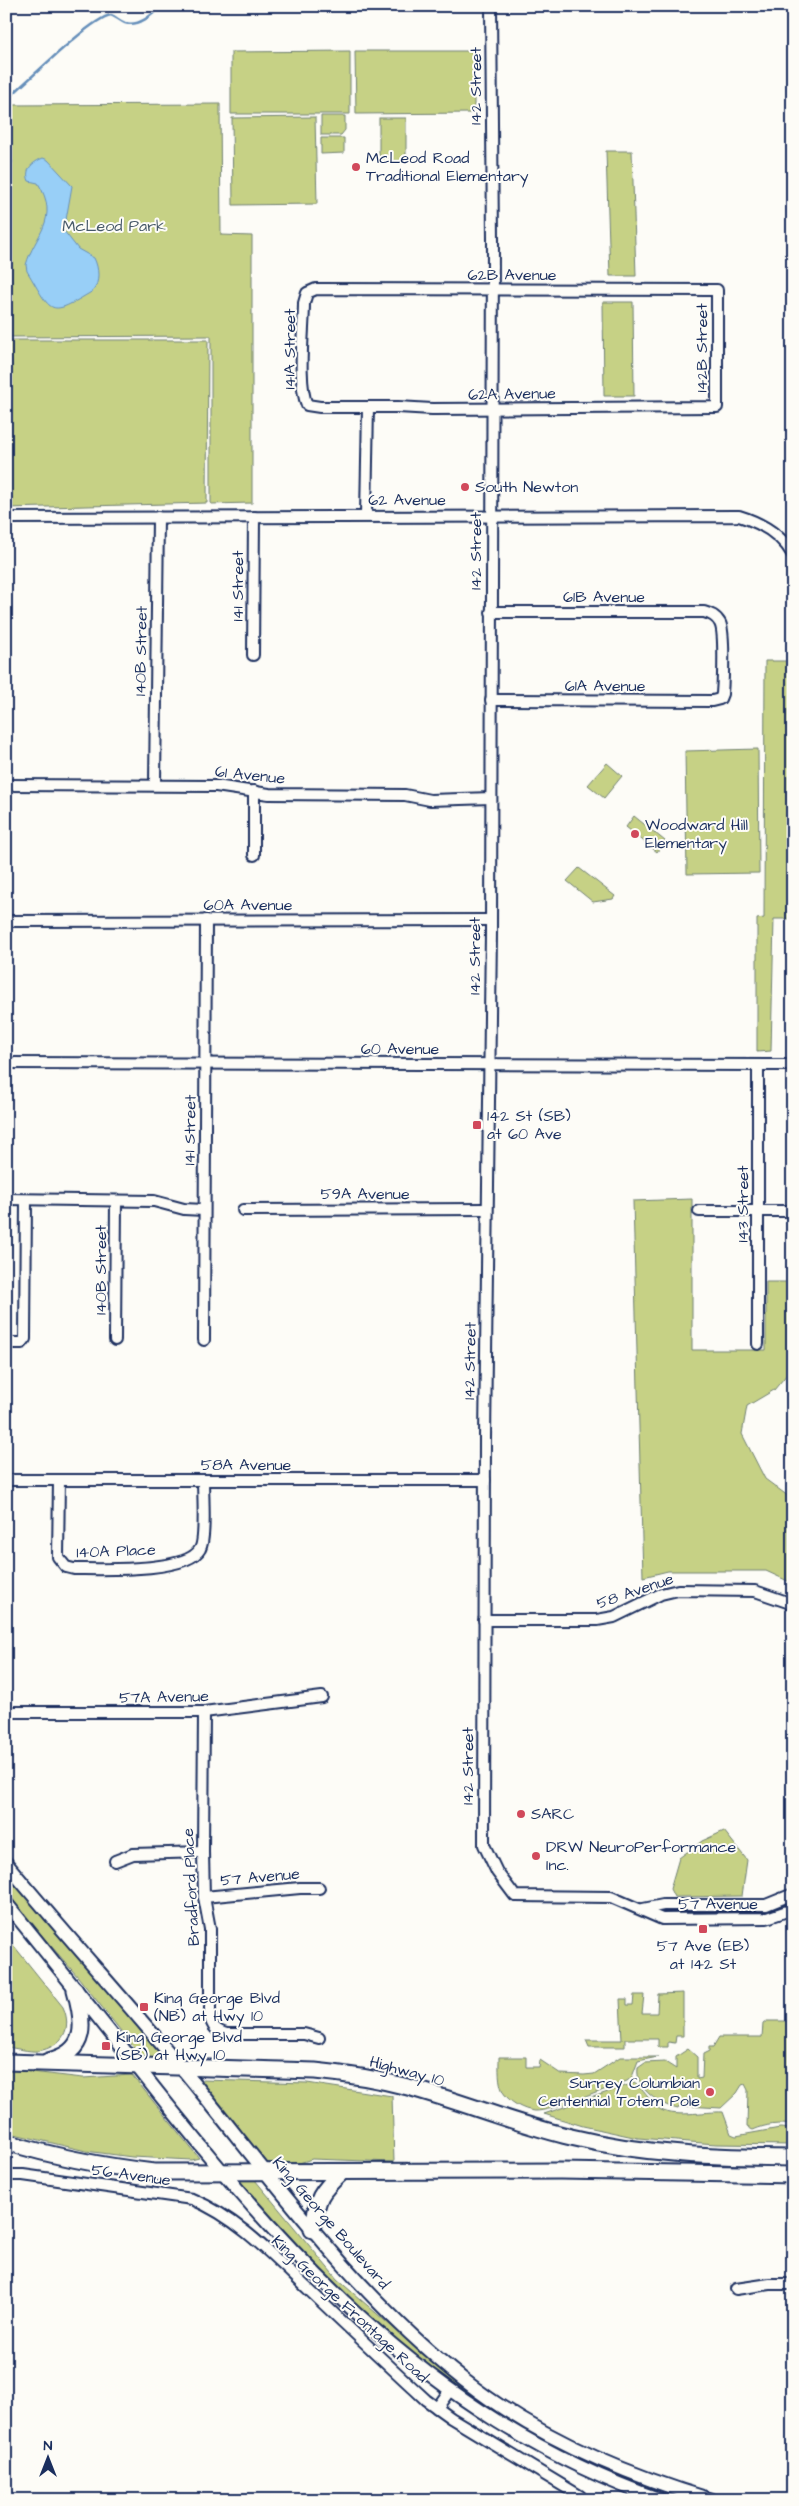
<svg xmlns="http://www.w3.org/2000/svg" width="799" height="2506" font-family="'Architects Daughter',sans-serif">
<rect width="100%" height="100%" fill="#fdfcf7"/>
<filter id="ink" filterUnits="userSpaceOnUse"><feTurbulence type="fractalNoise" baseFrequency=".02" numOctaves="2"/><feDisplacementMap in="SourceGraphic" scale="10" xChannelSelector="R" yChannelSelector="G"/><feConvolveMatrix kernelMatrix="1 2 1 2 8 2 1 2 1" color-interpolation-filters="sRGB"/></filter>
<g filter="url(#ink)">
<g fill="#c6d185" stroke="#708072">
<path d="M350,51V114H231V52Z"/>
<path d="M355,51H474V113L356,114Z"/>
<path d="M220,104L221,235L252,236V503L211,504V336L6,337V105Z"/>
<path d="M321,116H345V130L341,135H321Z"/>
<path d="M315,117L317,204L233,205L232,118Z"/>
<rect x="379" y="118" width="27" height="43"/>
<path d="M321,138H344V153L321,154Z"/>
<path d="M606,151H632L636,276H610Z"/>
<path d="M603,302H633L634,396H604Z"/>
<path d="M6,340H208L207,503L6,508Z"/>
<path d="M765,661H793V919H774L771,1051L757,1052V919L764,918Z"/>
<path d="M758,749L759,873L687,874L685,751Z"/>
<path d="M607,763L622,776L604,798L588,785Z"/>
<path d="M634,816L665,841L657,852L626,827Z"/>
<path d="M579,868L615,896L613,899L593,902L567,881Z"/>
<path d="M692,1199V1350H766V1282H793V1367L774,1390L747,1406L742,1434L765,1479L788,1496L790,1582L766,1571H668L643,1577L633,1201Z"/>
<path d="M724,1831L747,1860L742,1896L674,1897L670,1889L679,1858L702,1841Z"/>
<path d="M6,1871L164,2059V2060H144L78,1977L6,1894Z"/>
<path d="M6,1936L63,2007C73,2029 62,2047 38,2051C29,2052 16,2048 6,2047Z"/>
<path d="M683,1993V2036H676L675,2043L668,2042V2047H658V2039H625V2047H589L586,2040H622L620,1999H627V2005H633L634,1995H644L642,2013H657L658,1994Z"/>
<path d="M792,1995H793V2125C778,2123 767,2124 753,2130L747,2127L748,2090L745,2084L742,2085L737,2093L721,2108L687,2106L682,2102L678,2109C660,2105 635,2089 638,2068L645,2063L665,2062L676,2069V2057L688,2049L697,2057V2079L702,2078L703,2054L709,2051V2047H713L719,2037H762L763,2024L767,2021H792Z"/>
<path d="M499,2057H526V2067H539L540,2060L561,2074L584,2075L594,2074L620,2057H658L638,2061L632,2077L627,2081C608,2088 551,2112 535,2111C523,2110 509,2102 503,2092C498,2081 499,2069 499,2057Z"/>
<path d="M6,2069L83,2078L132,2075L199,2158L191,2160L132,2157L86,2151L6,2132Z"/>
<path d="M202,2080L307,2083L392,2096L394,2162L312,2159L299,2163H267L201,2082Z"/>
<path d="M634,2083C643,2088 649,2101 658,2108C672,2119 705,2111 723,2112L731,2134L736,2136L780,2128L793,2129V2145L716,2144L638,2138L583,2126L544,2114Z"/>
<path d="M236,2179L255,2180L337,2279L437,2366L495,2409L493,2413L439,2376L337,2289Z"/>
</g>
<path fill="#98cff7" stroke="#668fba" d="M43,158L48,160L72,186L64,231L78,249L94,258C99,268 100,282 93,291C48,318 53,314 27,271L26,265C34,235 61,220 38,183L29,181C24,169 33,162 43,158Z"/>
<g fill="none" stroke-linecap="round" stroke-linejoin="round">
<g stroke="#668fba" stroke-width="2.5">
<path d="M6,100C25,84 91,18 111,15C116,17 120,21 125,23C139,27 152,15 161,6"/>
<path d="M6,157L12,162"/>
</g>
<g stroke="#1b2f5e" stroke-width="14">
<g id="minor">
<path d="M491,6L493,240L491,932L485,1439L484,1845L497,1872L515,1896L611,1897L662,1919L767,1918L793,1909"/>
<path d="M316,289L717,290V407L432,409L398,407H320L307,405C297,383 304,329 304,303L307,293Z"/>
<path d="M366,515L368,407"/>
<path d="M6,518L739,516C762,523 781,534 793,555"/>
<path d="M253,655L254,517"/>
<path d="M491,700L712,701L720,699L722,694C723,681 725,632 720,623C716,616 711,614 704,612H491"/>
<path d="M155,784L158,517"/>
<path d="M6,785L216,786L269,794L405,795L430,800L491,798"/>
<path d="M254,791V855"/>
<path d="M6,921L491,920"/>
<path d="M6,1063L793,1065"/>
<path d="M758,1065V1344"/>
<path d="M6,1199L154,1201L184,1209L204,1210"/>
<path d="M243,1210L487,1209"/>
<path d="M699,1211H793"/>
<path d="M115,1340L116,1201"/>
<path d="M204,1340L206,920"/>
<path d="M6,1343H22L25,1339L26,1200"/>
<path d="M6,1480H485"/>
<path d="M59,1480L58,1557L66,1567L74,1569C99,1569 187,1573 200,1549C206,1539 203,1494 203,1480"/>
<path d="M484,1620H597L614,1617L661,1594L678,1590L755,1591L793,1604"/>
<path d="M6,1712H204L322,1697"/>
<path d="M204,1712L203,1852L204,1897L210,1929V2016C212,2027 216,2031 227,2034H304L319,2038"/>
<path d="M115,1861L133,1854L203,1852"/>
<path d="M204,1897L300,1888H319"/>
<path d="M643,1909L663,1905H766L793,1894"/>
<path d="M6,2175H23L192,2199C238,2218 273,2256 309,2290C348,2327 387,2364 426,2400L451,2418L580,2496"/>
<path d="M736,2289L770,2284H793"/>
<path d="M437,2408L450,2390"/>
</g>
</g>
<g stroke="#1b2f5e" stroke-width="16">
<g id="major">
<path d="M6,1863C63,1932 123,1998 180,2066C270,2175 352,2292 464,2380C536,2437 625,2474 712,2500"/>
<path d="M6,1903C46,1952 86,2002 125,2051C276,2244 422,2416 661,2500"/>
</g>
</g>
<g stroke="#1b2f5e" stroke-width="19">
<g id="highway">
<path d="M48,2061C89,2052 84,2022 75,1990"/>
<path d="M6,2062L315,2071C347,2074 378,2079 408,2087C463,2102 516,2124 571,2137C644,2155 718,2157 793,2158"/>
<path d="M6,2142C55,2157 103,2166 154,2172L560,2171L793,2175"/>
<path d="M312,2230C318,2198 318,2194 342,2172"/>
</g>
</g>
<use href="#minor" stroke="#fdfcf7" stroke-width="10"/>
<use href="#major" stroke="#fdfcf7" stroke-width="12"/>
<use href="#highway" stroke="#fdfcf7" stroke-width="15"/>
</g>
</g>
<g fill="#d1495b" stroke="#fdfcf7" stroke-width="2">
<circle cx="356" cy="167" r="5"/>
<circle cx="465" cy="487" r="5"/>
<circle cx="635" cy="834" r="5"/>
<rect x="472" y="1120" width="10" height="10" rx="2.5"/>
<circle cx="521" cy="1814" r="5"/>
<circle cx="536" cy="1856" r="5"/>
<rect x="698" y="1924" width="10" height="10" rx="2.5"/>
<rect x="139" y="2002" width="10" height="10" rx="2.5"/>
<rect x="101" y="2041" width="10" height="10" rx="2.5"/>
<circle cx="710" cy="2092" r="5"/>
</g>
<g text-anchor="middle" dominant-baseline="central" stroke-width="4" stroke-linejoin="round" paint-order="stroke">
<g font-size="16" fill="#1b2f5e" stroke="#fdfcf7">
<text transform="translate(476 86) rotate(-90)">142 Street</text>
<text x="512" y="275">62B Avenue</text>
<text transform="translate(702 348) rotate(-90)">142B Street</text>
<text transform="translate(290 349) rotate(-90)">141A Street</text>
<text transform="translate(512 394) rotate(-1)">62A Avenue</text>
<text x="407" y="500">62 Avenue</text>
<text transform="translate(476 551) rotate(-90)">142 Street</text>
<text transform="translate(238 586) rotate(-90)">141 Street</text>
<text x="604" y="597">61B Avenue</text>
<text transform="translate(141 651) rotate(-89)">140B Street</text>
<text x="605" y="686">61A Avenue</text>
<text transform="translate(250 775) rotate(6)">61 Avenue</text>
<text x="248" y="905">60A Avenue</text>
<text transform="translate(475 956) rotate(-90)">142 Street</text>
<text x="400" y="1049">60 Avenue</text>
<text transform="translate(190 1130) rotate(-89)">141 Street</text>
<text x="365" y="1194">59A Avenue</text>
<text transform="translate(743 1204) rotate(-90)">143 Street</text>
<text transform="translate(101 1270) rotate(-90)">140B Street</text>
<text transform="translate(470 1361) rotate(-89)">142 Street</text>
<text x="246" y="1465">58A Avenue</text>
<text transform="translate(116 1551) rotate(-2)">140A Place</text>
<text transform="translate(635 1591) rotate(-19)">58 Avenue</text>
<text transform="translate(164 1697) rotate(-1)">57A Avenue</text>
<text transform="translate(468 1766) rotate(-90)">142 Street</text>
<text transform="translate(260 1877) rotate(-5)">57 Avenue</text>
<text transform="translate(191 1887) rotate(-93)">Bradford Place</text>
<text x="718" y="1904">57 Avenue</text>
<text transform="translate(407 2071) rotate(15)">Highway 10</text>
<text transform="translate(131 2175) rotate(8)">56 Avenue</text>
<text transform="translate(331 2223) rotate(49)">King George Boulevard</text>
<text transform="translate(350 2309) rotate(43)">King George Frontage Road</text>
</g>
<g font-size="16" fill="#1b2f5e" stroke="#fdfcf7" text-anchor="start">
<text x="366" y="158">McLeod Road<tspan x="366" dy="18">Traditional Elementary</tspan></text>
<text x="475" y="487">South Newton</text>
<text x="645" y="825">Woodward Hill<tspan x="645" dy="18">Elementary</tspan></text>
<text x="487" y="1116">142 St (SB)<tspan x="487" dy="18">at 60 Ave</tspan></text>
<text x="531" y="1814">SARC</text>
<text x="546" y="1847">DRW NeuroPerformance<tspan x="546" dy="18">Inc.</tspan></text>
<text x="703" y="1946" text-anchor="middle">57 Ave (EB)<tspan x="703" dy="18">at 142 St</tspan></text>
<text x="154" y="1998">King George Blvd<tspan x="154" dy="18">(NB) at Hwy 10</tspan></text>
<text x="116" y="2037">King George Blvd<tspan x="116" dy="18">(SB) at Hwy 10</tspan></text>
<text x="700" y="2083" text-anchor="end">Surrey Columbian<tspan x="700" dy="18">Centennial Totem Pole</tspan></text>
</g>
<g font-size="16" fill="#465868" stroke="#fdfcf7">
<text x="114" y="226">McLeod Park</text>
</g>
</g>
<rect width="799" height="2506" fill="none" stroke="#fdfcf7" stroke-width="25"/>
<rect x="12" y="12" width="774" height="2481" fill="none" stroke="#1b2f5e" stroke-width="2" filter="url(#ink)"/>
<g transform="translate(48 2458)" stroke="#fdfcf7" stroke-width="4" paint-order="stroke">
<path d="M0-4L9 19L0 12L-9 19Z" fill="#1b2f5e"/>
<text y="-8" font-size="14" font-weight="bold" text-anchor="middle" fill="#1b2f5e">N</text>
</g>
</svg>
